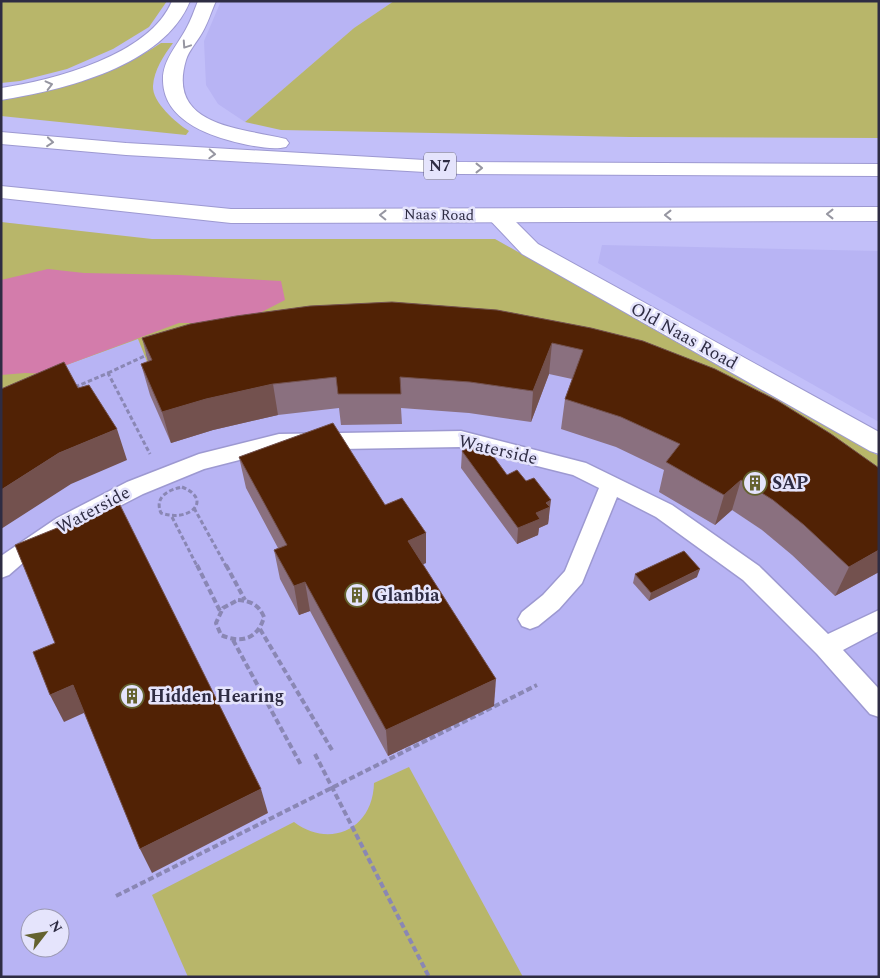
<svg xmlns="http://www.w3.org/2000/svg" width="880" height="978" font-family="Spectral,serif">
<rect width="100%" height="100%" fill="#c2bff9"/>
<g fill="#b8b4f4" fill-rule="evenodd">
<path d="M221,1H394L354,28L245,122L218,104L206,85L204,41Z"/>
<path d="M1,222L144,239H495L879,456V977H1ZM30,918H60V948H30Z"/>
<path d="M602,245L879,251V422L598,263Z"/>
</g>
<g fill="#b8b66a">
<path d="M1,1H167L149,27L113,49L67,69L20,81L1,83Z"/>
<path d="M394,1H879V138L630,137L281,130L245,122L354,28Z"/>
<path d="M161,43H173C164,55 154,70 153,86C152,102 176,123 189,131L186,135L1,116V99C59,91 112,76 161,43Z"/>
<path d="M1,222L152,239H495L879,456V508L637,372L150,369L138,339L61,367L1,426Z"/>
<path d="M409,767L523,977H188L152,895L294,822C330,849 373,829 374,783Z"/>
</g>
<path fill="#d37cab" d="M48,269L84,273L180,275L281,281L285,300L252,317L208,323H179L61,367L53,374L25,373L1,375V280Z"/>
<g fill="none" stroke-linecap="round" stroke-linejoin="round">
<g stroke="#9d99d1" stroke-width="3">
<path id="service" d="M461,431L586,463L672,505L759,566L828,634L879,610V631L843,650L879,689V717L870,714L817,654L743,580L656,517L617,497L582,583L559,609L538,626L530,629L522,626L518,619L522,612L543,595L565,571L599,488L573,475L461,447L279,450L204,469L143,494L73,530L24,562L9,575L1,578V556L57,518L127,482L199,454L279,434Z"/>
</g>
<g stroke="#9d99d1" stroke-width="2">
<path id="minor" d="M497,209L505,211L538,244L879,432V454L870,451L522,254L486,216L489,211Z"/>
</g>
<g stroke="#9d99d1" stroke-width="2">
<g id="trunk">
<path d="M172,1H190C164,66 63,90 1,100V88C54,80 150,55 172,1Z"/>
<path d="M198,1H216C211,12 208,23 202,33C197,42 189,50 186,60C166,127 242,128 286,139L289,143L286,147C274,150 261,147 248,145C215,138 164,123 163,81C162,61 177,46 186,29C191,20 194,11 198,1Z"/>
<path d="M1,132L126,143L460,162L879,164V176L460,174L126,155L1,144Z"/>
<path d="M1,186L231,209L879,207V221L231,223L1,198Z"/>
</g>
</g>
<g stroke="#8a87b4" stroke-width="3" stroke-dasharray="4.5 2.5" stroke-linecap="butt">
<path d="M108,373L151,353"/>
<path d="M75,387L108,373L150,454"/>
<path d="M182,487C214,500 189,523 161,513C154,497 168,490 182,487Z"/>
<path d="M194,508L226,566"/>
<path d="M172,517L197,566"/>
</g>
<g stroke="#8a87b4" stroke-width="4" stroke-dasharray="6 3" stroke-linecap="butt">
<path d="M197,565L220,611"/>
<path d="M226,565L245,600"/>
<path d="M238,600C251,601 259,605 264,617C258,639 241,644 221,635L216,623L223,608Z"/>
<path d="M260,629L332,750"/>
<path d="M233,640L301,765"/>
<path d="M315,754L429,977"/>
<path d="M116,896L537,685"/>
</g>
<use href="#service" fill="#fff" fill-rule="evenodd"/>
<use href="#minor" fill="#fff" fill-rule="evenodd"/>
<use href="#trunk" fill="#fff" fill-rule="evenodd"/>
</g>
<g fill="#8a707f">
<path d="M591,328L879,572L835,596L792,555L762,530L732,510L715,525L659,492L664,470L616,447L561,429L565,399L572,379L549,374L531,422L469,413L401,408L402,424L341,425L339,408L278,415L213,430L171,443L150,395L141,364L148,362L142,338Z"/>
<path d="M462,451L507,475L549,517L548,524L539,528L538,535L517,544L461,468Z"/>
<path d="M239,457L385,505L426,533V563L423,564L494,706L388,756L310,611L299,615L280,579L274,550L278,548L246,488Z"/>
<path d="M635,574L697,577L649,601L633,583Z"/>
</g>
<g fill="#73514e">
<path d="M552,343L549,374L531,422L533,391Z"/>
<path d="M273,384L278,415L213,430L171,443L162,412L206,399Z"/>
<path d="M117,429L127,460L71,484L1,529V490L59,453Z"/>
<path d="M741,480L732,510L715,525L724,495Z"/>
<path d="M551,500L548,524L539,528L538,535L517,544L518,528L536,513L546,503Z"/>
<path d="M426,533V563L409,570L408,541Z"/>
<path d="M879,550V572L835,596L849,567Z"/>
<path d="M700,569L697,577L649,601L651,593Z"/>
<path d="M305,582L310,611L299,615L294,586Z"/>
<path d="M496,679L494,706L388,756L386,730Z"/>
<path d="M73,685L86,712L64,722L50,695Z"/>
<path d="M261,789L268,813L152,873L140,849Z"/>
</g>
<g fill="#512205" stroke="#73514e">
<path d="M392,302L497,310L591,328L643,341L715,369L778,401L831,434L879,468V550L849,567L804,525L773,500L741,480L724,495L666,462L680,444L621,417L565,399L583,350L552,343L533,391L470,382L400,377L401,394H338L336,377L273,384L206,399L162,412L141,364L152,360L142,338L190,324L236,316L310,306Z"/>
<path d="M64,362L78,388L89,385L117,429L59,453L1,490V389Z"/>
<path d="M333,423L385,505L402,498L426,533L408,541L496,679L386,730L305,582L294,586L274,550L287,545L239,457Z"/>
<path d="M483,442L507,475L517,470L526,481L534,478L551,500L546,503L550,507L536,513L540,519L518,528L462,451Z"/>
<path d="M119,503L261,789L140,849L73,685L50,695L33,652L55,643L15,545Z"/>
<path d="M684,551L700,569L651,593L635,574Z"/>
</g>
<defs><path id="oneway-chevron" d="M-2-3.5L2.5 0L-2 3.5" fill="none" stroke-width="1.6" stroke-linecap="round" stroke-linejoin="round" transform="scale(1.25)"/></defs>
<g stroke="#9696a1">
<use href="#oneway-chevron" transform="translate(186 45) rotate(124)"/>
<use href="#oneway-chevron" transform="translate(49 85) rotate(-14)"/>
<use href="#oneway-chevron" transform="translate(50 142) rotate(5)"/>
<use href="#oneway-chevron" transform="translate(212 154) rotate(3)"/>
<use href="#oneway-chevron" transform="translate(479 168)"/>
<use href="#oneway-chevron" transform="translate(830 214) rotate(180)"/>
<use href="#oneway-chevron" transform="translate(383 215) rotate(-179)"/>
<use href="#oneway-chevron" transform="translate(668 215) rotate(180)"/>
</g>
<defs>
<g id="building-ring" transform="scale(1.25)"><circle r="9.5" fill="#e5e4fc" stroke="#64622f" stroke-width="1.5"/><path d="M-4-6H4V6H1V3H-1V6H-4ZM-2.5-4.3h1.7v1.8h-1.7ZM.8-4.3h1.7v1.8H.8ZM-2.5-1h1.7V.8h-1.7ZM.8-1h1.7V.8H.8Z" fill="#64622f"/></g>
</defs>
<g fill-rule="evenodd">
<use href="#building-ring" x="755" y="483"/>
<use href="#building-ring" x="357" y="595"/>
<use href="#building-ring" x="132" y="696"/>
</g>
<g text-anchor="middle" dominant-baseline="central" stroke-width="5" stroke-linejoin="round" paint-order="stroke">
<g font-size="15" fill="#2e2c43" stroke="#e5e4fc">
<text transform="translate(439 215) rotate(1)">Naas Road</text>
</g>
<rect fill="#e5e4fc" stroke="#65637a" stroke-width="1" x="424" y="152.5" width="32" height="27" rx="4"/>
<g font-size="16" font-weight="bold" fill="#2e2c43">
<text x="440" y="166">N7</text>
</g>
<g font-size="18" fill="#2e2c43" stroke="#e5e4fc">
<text transform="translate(684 336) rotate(29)">Old Naas Road</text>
<text transform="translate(498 450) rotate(13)">Waterside</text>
<text transform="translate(93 510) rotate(-28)">Waterside</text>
</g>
<g font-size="18" font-weight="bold" fill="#2e2c43" stroke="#e5e4fc" text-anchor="start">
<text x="772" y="483">SAP</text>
<text x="374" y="595">Glanbia</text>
<text x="150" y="696">Hidden Hearing</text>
</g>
</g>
<rect width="880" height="978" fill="none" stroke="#2e2c43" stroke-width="5"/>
<g transform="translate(45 933) rotate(59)"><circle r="24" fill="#e5e4fc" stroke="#9c9ab2"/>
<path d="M0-4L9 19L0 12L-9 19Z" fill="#64622f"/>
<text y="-8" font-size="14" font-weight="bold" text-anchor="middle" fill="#2e2c43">N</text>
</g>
</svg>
